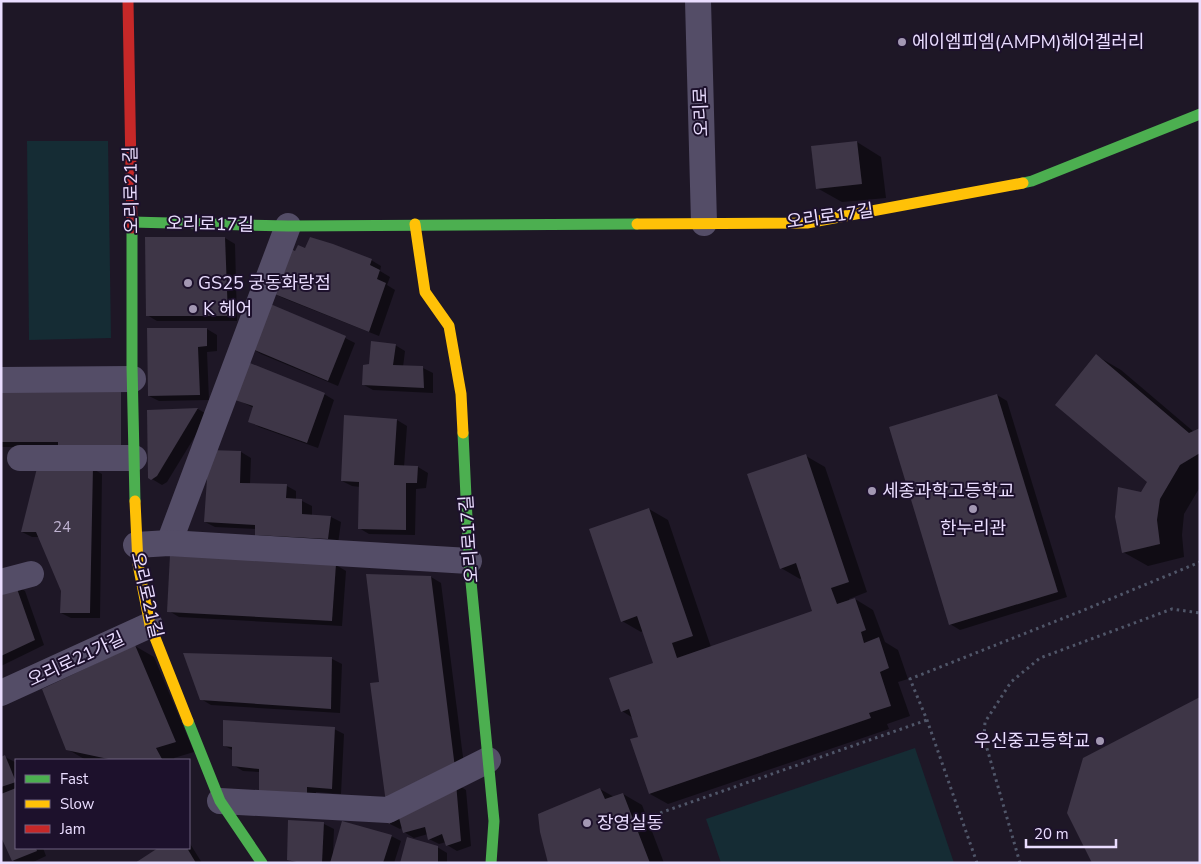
<svg xmlns="http://www.w3.org/2000/svg" width="1201" height="864" font-family="'Nunito Sans','Noto Sans KR',sans-serif">
<rect width="100%" height="100%" fill="#1e1726"/>
<g fill="#152c34">
<path d="M27,141H108L111,338L29,340Z"/>
<path d="M915,748L954,863H721L706,819Z"/>
</g>
<g fill="#0007">
<path d="M857,142L881,157L886,198L842,202L817,188Z"/>
<path d="M225,238L235,244L237,321H157L147,315Z"/>
<path d="M305,250L371,260L381,266L380,271L390,277L387,285L395,290L379,336L283,298L273,293L296,253Z"/>
<path d="M207,329L217,335V351L207,352L209,400L159,401L149,396Z"/>
<path d="M345,338L355,343L338,386L261,354L251,348Z"/>
<path d="M395,345L405,351L403,367L423,368L433,373V393L373,390L364,385L370,365Z"/>
<path d="M1097,356L1121,370L1194,432L1200,430V487L1184,514L1182,535L1184,557L1148,566L1123,552L1141,494L1149,482Z"/>
<path d="M1,392L130,456L59,447H1Z"/>
<path d="M324,394L334,400L318,448L259,427L249,421L254,408L234,398Z"/>
<path d="M997,395L1007,401L1067,597L960,630L950,624Z"/>
<path d="M198,409L208,415L167,482L162,485L152,479L148,411Z"/>
<path d="M397,420L407,426L404,467H418L428,473L426,488L416,489L415,535L369,534L359,528L360,487L352,486L342,481Z"/>
<path d="M210,451L241,452L251,458L250,484L287,486L296,491V500L302,501L312,506V516L331,517L341,522L338,544L266,540L256,534V529L215,527L205,522Z"/>
<path d="M806,456L825,467L867,592L849,599V601L855,599L873,610L885,642L898,650L908,679L898,682L910,716L887,724L889,729L668,804L650,794L640,737L633,718L622,711L655,664L643,631L641,632L622,621L649,509L668,520L711,647L814,612L802,578L800,579L781,568Z"/>
<path d="M93,469L102,474L100,618H71L61,613L62,591L39,537H32L22,532Z"/>
<path d="M336,565L346,571L342,626L179,617L169,611Z"/>
<path d="M431,577L441,583L465,773L380,683Z"/>
<path d="M15,585L25,591L44,645L1,666V589Z"/>
<path d="M135,646L154,657L194,752L174,758L175,760H86L67,749Z"/>
<path d="M332,659L342,664L340,713L211,705L201,699Z"/>
<path d="M334,729L344,734L341,794L316,792V802L260,772L243,771L233,765L234,751L225,746Z"/>
<path d="M5,757L15,762L16,766V848H43L46,856L31,863H16L13,860L1,834V758Z"/>
<path d="M456,784L466,790L471,846L457,851L447,845L446,842L439,844L429,839L428,834L414,838L404,832L403,827L400,829L390,824L387,818Z"/>
<path d="M600,789L614,797L623,794L642,805L664,863H550Z"/>
<path d="M289,821L324,824L334,829L333,853L391,836L401,841L394,863H294L288,859Z"/>
<path d="M189,842L202,863H137L161,848H189Z"/>
<path d="M437,847L447,853V863H401Z"/>
</g>
<g fill="#3e3647">
<path d="M857,141L862,184L816,189L811,146Z"/>
<path d="M145,237H225L228,316H146Z"/>
<path d="M310,237L333,244L372,259L370,265L380,270L377,279L386,283L369,332L272,293L289,248L295,251L298,245L305,248Z"/>
<path d="M268,303L346,336L328,381L250,348Z"/>
<path d="M147,328H207V346L198,347L200,395L148,396Z"/>
<path d="M371,341L396,344L393,365L423,366L424,388L362,385L363,365L369,364Z"/>
<path d="M1096,354L1189,433L1200,428V453L1180,465L1160,499L1157,520L1160,544L1122,553L1115,517L1118,487L1141,492L1147,482L1055,405Z"/>
<path d="M245,361L325,393L307,443L248,422L253,406L232,399Z"/>
<path d="M1,391H121V451H58V442H1Z"/>
<path d="M997,394L1058,592L949,625L889,427Z"/>
<path d="M198,408L157,476L151,480L148,478L147,410Z"/>
<path d="M344,415L397,419L394,465L418,466L417,483H406V530L358,529L359,482L341,481Z"/>
<path d="M209,450L241,451L240,483L287,484L286,498L302,499V514L331,516L328,539L255,535V525L204,522Z"/>
<path d="M806,454L849,582L831,588L837,604L855,598L866,630L861,632L864,643L879,637L889,668L880,672L891,706L869,713L871,718L649,794L630,739L638,737L629,709L621,712L609,678L653,663L637,616L621,622L589,529L649,508L693,636L672,643L677,658L812,611L796,563L780,569L747,474Z"/>
<path d="M93,467L90,613H60L61,591L36,532H21L37,468Z"/>
<path d="M170,555L336,564L332,621L167,612Z"/>
<path d="M366,574L431,576L455,768L386,803L370,683L379,682Z"/>
<path d="M15,583L35,640L1,656V588Z"/>
<path d="M135,645L176,742L156,748L162,759L159,760H113L66,750L42,689Z"/>
<path d="M183,653L332,657L331,709L200,700Z"/>
<path d="M1200,697V863H1092L1067,813L1083,758Z"/>
<path d="M223,720L335,727L332,789L307,787V797L259,794V769L232,766V747L223,746Z"/>
<path d="M5,755L16,782L1,787V757Z"/>
<path d="M456,783L461,841L446,846L442,834L428,840L425,827L403,833L399,818L389,824L385,818Z"/>
<path d="M16,788V848H36L37,851L12,861L1,837V794Z"/>
<path d="M600,788L605,799L623,793L650,863H548L540,832L538,814Z"/>
<path d="M288,820L324,822L322,863H301L287,860Z"/>
<path d="M342,821L392,835L383,863H330Z"/>
<path d="M407,837L438,846V863H400Z"/>
<path d="M158,848H187L196,863H135Z"/>
</g>
<g fill="none" stroke-linecap="round" stroke-linejoin="round">
<g stroke="#505669" stroke-width="3" stroke-dasharray="2.5 4" stroke-linecap="butt">
<path d="M654,815L927,720"/>
<path d="M977,863L927,720L910,679L1079,612L1200,562"/>
<path d="M1020,863L984,738L985,722L1011,682L1040,658L1172,609L1200,613"/>
</g>
<g stroke="#544d67" stroke-width="26">
<path d="M698,1L704,223"/>
<path d="M1,380L133,379"/>
<path d="M20,458H134"/>
<path d="M169,543L288,226"/>
<path d="M136,545L169,543L469,561"/>
<path d="M1,582L31,574"/>
<path d="M1,693L150,625"/>
<path d="M220,801L388,810L488,760"/>
</g>
<g stroke="#4caf50" stroke-width="11">
<path d="M1023,183L1032,181L1200,114"/>
<path d="M132,222L288,226L637,224"/>
<path d="M132,228V366L135,501"/>
<path d="M463,433L469,561L494,821L491,863"/>
<path d="M188,721L220,801L262,863"/>
</g>
<g stroke="#ffc107" stroke-width="11">
<path d="M415,224L425,292L449,326L461,394L463,433"/>
<path d="M637,224L807,223L1023,183"/>
<path d="M135,501L138,564L150,625L188,721"/>
</g>
<path stroke="#c62828" stroke-width="11" d="M128,1L132,228"/>
</g>
<g fill="#a398b3" stroke="#1d112c" stroke-width="2">
<circle cx="902" cy="42" r="5"/>
<circle cx="188" cy="283" r="5"/>
<circle cx="193" cy="309" r="5"/>
<circle cx="872" cy="491" r="5"/>
<circle cx="973" cy="509" r="5"/>
<circle cx="1100" cy="741" r="5"/>
<circle cx="587" cy="823" r="5"/>
</g>
<g text-anchor="middle" dominant-baseline="central" stroke-width="4" stroke-linejoin="round" paint-order="stroke">
<g font-size="15" fill="#bfb3d1">
<text x="62" y="527">24</text>
</g>
<g font-size="18" fill="#eaddff" stroke="#1d112c" text-anchor="start">
<text x="912" y="42">에이엠피엠(AMPM)헤어겔러리</text>
<text x="198" y="283">GS25 궁동화랑점</text>
<text x="203" y="309">K 헤어</text>
<text x="882" y="491">세종과학고등학교</text>
<text x="973" y="528" text-anchor="middle">한누리관</text>
<text x="1090" y="741" text-anchor="end">우신중고등학교</text>
<text x="597" y="823">장영실동</text>
</g>
<g font-size="18" fill="#eaddff" stroke="#1d112c">
<text transform="translate(701 112) rotate(-92)">오리로</text>
<text transform="translate(131 190) rotate(-91)">오리로21길</text>
<text transform="translate(830 216) rotate(-8)">오리로17길</text>
<text transform="translate(210 224) rotate(1)">오리로17길</text>
<text transform="translate(469 539) rotate(-94)">오리로17길</text>
<text transform="translate(147 595) rotate(77)">오리로21길</text>
<text transform="translate(76 659) rotate(-25)">오리로21가길</text>
</g>
</g>
<rect width="1201" height="864" fill="none" stroke="#eaddff" stroke-width="5"/>
<rect x="15" y="759" width="175" height="90" fill="#1d112c" stroke="#6f6380"/>
<rect x="25" y="775" width="25" height="8" fill="#4caf50" stroke="#6f6380"/>
<text x="60" y="784" font-size="15" fill="#eaddff">Fast</text>
<rect x="25" y="800" width="25" height="8" fill="#ffc107" stroke="#6f6380"/>
<text x="60" y="809" font-size="15" fill="#eaddff">Slow</text>
<rect x="25" y="825" width="25" height="8" fill="#c62828" stroke="#6f6380"/>
<text x="60" y="834" font-size="15" fill="#eaddff">Jam</text>
<path d="M1026 839v8h90v-8" fill="none" stroke="#eaddff" stroke-width="2.5"/>
<text x="1034" y="839" font-size="15" fill="#eaddff" stroke="#1d112c" stroke-width="4" paint-order="stroke">20 m</text>
</svg>
